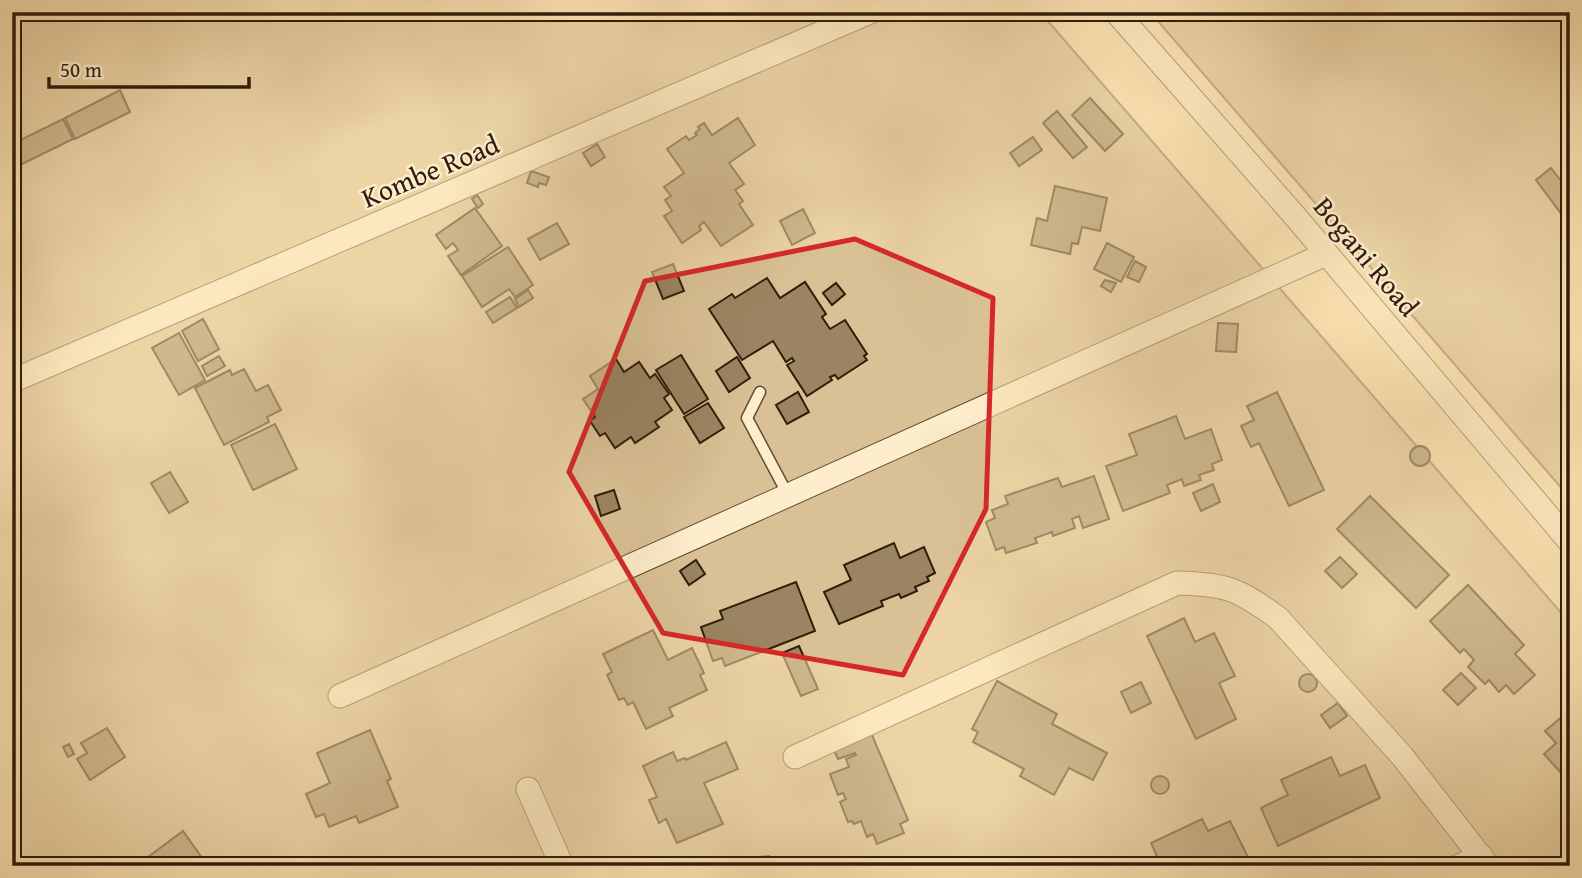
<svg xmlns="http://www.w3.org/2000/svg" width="1582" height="878" font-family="'Gentium Book Plus',serif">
<rect width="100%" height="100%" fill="#fce3b2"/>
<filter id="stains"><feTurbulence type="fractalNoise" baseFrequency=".00286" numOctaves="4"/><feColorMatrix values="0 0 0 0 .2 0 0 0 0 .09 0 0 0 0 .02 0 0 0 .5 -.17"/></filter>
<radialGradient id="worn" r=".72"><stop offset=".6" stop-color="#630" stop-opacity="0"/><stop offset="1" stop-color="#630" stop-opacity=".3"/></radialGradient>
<g fill="#d9c195" stroke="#846f50" stroke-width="2">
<path d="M12,12H1040L1570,623V866H12Z"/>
<path d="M1150,12H1570V498Z"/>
</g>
<g fill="#9a8461" stroke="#2f1d0a" stroke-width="2">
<path d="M120,90L130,112L75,139L65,118Z"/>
<path d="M1090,98L1123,134L1105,151L1072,115Z"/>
<path d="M1057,111L1087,147L1073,158L1043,123Z"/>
<path d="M738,118L755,145L729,163L744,184L735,190L743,201L739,204L753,225L721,246L704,222L699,226L701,230L682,243L664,216L672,211L665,200L671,196L664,187L684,173L667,149L686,136L689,140L697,135L695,133L700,129L698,127L704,123L712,135Z"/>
<path d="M63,119L73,139L12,169V144Z"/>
<path d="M1033,137L1042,150L1019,166L1010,153Z"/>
<path d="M597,144L605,157L591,166L583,153Z"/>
<path d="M1570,158V175L1563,162Z"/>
<path d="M1551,168L1570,192V221L1568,223L1536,180Z"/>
<path d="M531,171L549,177L546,185L539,183L538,187L527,183Z"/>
<path d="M1055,186L1107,198L1100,231L1082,227L1078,244L1072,243L1070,254L1031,245L1037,218L1047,221Z"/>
<path d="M477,195L483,204L478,208L472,199Z"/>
<path d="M475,208L502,246L461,275L448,256L458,250L453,243L446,249L436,235Z"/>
<path d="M803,209L815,233L792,245L780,221Z"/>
<path d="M557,223L569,244L540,260L528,239Z"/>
<path d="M1107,243L1134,257L1121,282L1094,269Z"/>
<path d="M508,247L533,285L515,297L509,289L482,307L462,276Z"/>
<path d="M1135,261L1146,267L1139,282L1127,277Z"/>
<path d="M673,264L684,291L663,299L652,272Z"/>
<path d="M767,278L780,298L805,282L826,314L822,317L830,329L845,320L867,354L864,356L867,360L838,379L835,375L830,377L832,380L807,396L787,365L794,361L792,358L786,362L773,341L742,360L709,309L732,294L735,298Z"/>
<path d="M1105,280L1116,283L1111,292L1101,286Z"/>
<path d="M836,283L845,294L832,305L823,293Z"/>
<path d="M528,290L533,298L519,307L515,299Z"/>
<path d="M510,297L517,308L493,323L486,312Z"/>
<path d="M203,319L219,349L198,361L182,331Z"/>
<path d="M1218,323L1238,324L1236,352L1216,351Z"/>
<path d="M179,333L205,380L179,395L152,348Z"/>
<path d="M681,355L708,399L684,414L656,370Z"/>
<path d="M219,356L225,366L207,376L202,366Z"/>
<path d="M737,357L750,378L729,392L716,371Z"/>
<path d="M616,359L624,372L639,362L650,378L655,374L669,394L664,398L672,410L655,422L659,427L635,443L631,437L615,448L605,433L600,436L590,421L595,417L583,399L598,389L590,376Z"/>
<path d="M244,369L256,391L268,385L281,410L267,417L269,422L224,445L195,388L230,370L232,375Z"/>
<path d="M798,392L809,412L787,424L776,405Z"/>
<path d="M1277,392L1324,490L1289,506L1259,443L1251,447L1241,426L1254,420L1247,406Z"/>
<path d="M708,403L724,428L700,443L684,417Z"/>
<path d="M1176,416L1185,439L1211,429L1222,460L1212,464L1214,470L1199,475L1201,480L1184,486L1182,479L1167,485L1170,493L1123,511L1106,466L1137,455L1129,434Z"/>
<path d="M275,424L297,469L253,490L231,445Z"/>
<circle cx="1420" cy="456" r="10"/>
<path d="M170,472L188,502L169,513L151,483Z"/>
<path d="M1094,476L1109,519L1083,528L1079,516L1072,519L1075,528L1053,536L1052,532L1035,538L1037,543L1006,553L1004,547L996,550L986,522L995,518L992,510L1008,504L1005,496L1058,478L1062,487Z"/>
<path d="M1213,484L1220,502L1201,511L1193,493Z"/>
<path d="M614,490L620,509L601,516L595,496Z"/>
<path d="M1370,496L1449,575L1416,608L1337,529Z"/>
<path d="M894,543L900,558L924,547L935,573L927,577L929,581L915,587L917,591L901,598L899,594L881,601L883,606L839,624L824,592L851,580L844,565Z"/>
<path d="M1340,557L1357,574L1342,588L1325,571Z"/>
<path d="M696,560L705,574L689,585L680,571Z"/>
<path d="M796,582L815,631L725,666L722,658L713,661L701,627L723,619L720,611Z"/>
<path d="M1468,585L1524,645L1515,654L1535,675L1514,694L1506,685L1499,692L1489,680L1485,684L1468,667L1474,660L1464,649L1460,653L1430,621Z"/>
<path d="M1184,618L1195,642L1214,633L1235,676L1219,683L1236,719L1196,739L1147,636Z"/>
<path d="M653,630L668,660L692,648L704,673L700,675L707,690L669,708L673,716L646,729L633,702L628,705L624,698L619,700L607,675L612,672L603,654Z"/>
<path d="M799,646L818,689L801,696L782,653Z"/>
<path d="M1461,673L1476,688L1458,705L1443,690Z"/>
<circle cx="1308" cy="683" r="9"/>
<path d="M997,681L1057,714L1052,724L1107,753L1093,780L1069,768L1054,795L1020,776L1024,769L973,742L978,732L972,729Z"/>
<path d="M1141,682L1151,703L1131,713L1121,692Z"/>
<path d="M1338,703L1347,716L1330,728L1321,715Z"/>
<path d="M1563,716L1568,722L1570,720V774L1566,770L1562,774L1544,754L1556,743L1545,731Z"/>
<path d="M107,728L125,757L90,780L77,759L87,753L81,743Z"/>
<path d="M869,728L908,820L900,824L904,833L877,844L873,834L867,837L861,821L854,824L852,821L848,822L840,802L846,799L843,793L838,795L830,774L849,767L846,759L856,755L855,753L838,759L831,743Z"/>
<path d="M370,730L391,779L387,781L398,807L359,823L356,816L329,827L324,814L316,817L306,794L330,783L317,753Z"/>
<path d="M726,742L738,769L704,783L723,824L677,843L666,819L659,823L649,800L657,797L643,766L673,752L677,761L685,758L686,760Z"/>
<path d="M69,744L74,754L68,757L63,747Z"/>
<path d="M1331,757L1340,776L1365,765L1380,798L1278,846L1261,808L1288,795L1281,780Z"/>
<circle cx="1160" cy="785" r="9"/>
<path d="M1202,819L1208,831L1230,821L1248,857L1230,866H1136L1157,856L1151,843Z"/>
<path d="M183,831L205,862L209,858L214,866H136Z"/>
<path d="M769,856L773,866H758L760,857Z"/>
</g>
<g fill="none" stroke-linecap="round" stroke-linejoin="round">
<g stroke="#624e34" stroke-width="13">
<path id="lane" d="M760,392L747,418L788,495"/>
</g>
<g stroke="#624e34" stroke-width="25">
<g id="street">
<path d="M1116,12L1294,215L1570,542"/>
<path d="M12,381L870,12"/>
<path d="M340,696L1326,254"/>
<path d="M795,757L1177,583C1227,584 1238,589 1278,618L1402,756L1488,866"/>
<path d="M528,789L562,866"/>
<path d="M1459,866L1481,856"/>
</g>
</g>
<use href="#lane" stroke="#fdedcd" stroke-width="10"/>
<use href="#street" stroke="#fdedcd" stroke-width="23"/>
</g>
<path d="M0 0H1582V878H0ZM855,239L993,298L986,509L903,675L663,633L569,472L645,281Z" fill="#fce3b2" fill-opacity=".55" fill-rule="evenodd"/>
<path fill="none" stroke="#d62828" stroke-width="5" stroke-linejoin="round" d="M855,239L993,298L986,509L903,675L663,633L569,472L645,281Z"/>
<g text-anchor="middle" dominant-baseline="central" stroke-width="5" stroke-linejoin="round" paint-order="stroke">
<g font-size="28" fill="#2f1d0a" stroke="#fdedcd">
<text transform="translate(430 170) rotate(-23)">Kombe Road</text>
<text transform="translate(1367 256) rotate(50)">Bogani Road</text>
</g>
</g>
<rect width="1582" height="878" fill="none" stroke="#fce3b2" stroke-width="42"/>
<rect x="14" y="14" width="1554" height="850" fill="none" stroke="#2f1d0a" stroke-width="3.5"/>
<rect x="21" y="21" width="1540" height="836" fill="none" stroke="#2f1d0a" stroke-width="2"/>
<path d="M49 77v10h200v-10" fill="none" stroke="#2f1d0a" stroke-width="3.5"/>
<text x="60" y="77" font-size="21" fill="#2f1d0a" stroke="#fdedcd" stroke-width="5" paint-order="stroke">50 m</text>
<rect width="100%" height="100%" filter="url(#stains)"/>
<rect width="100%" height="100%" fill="url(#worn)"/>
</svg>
